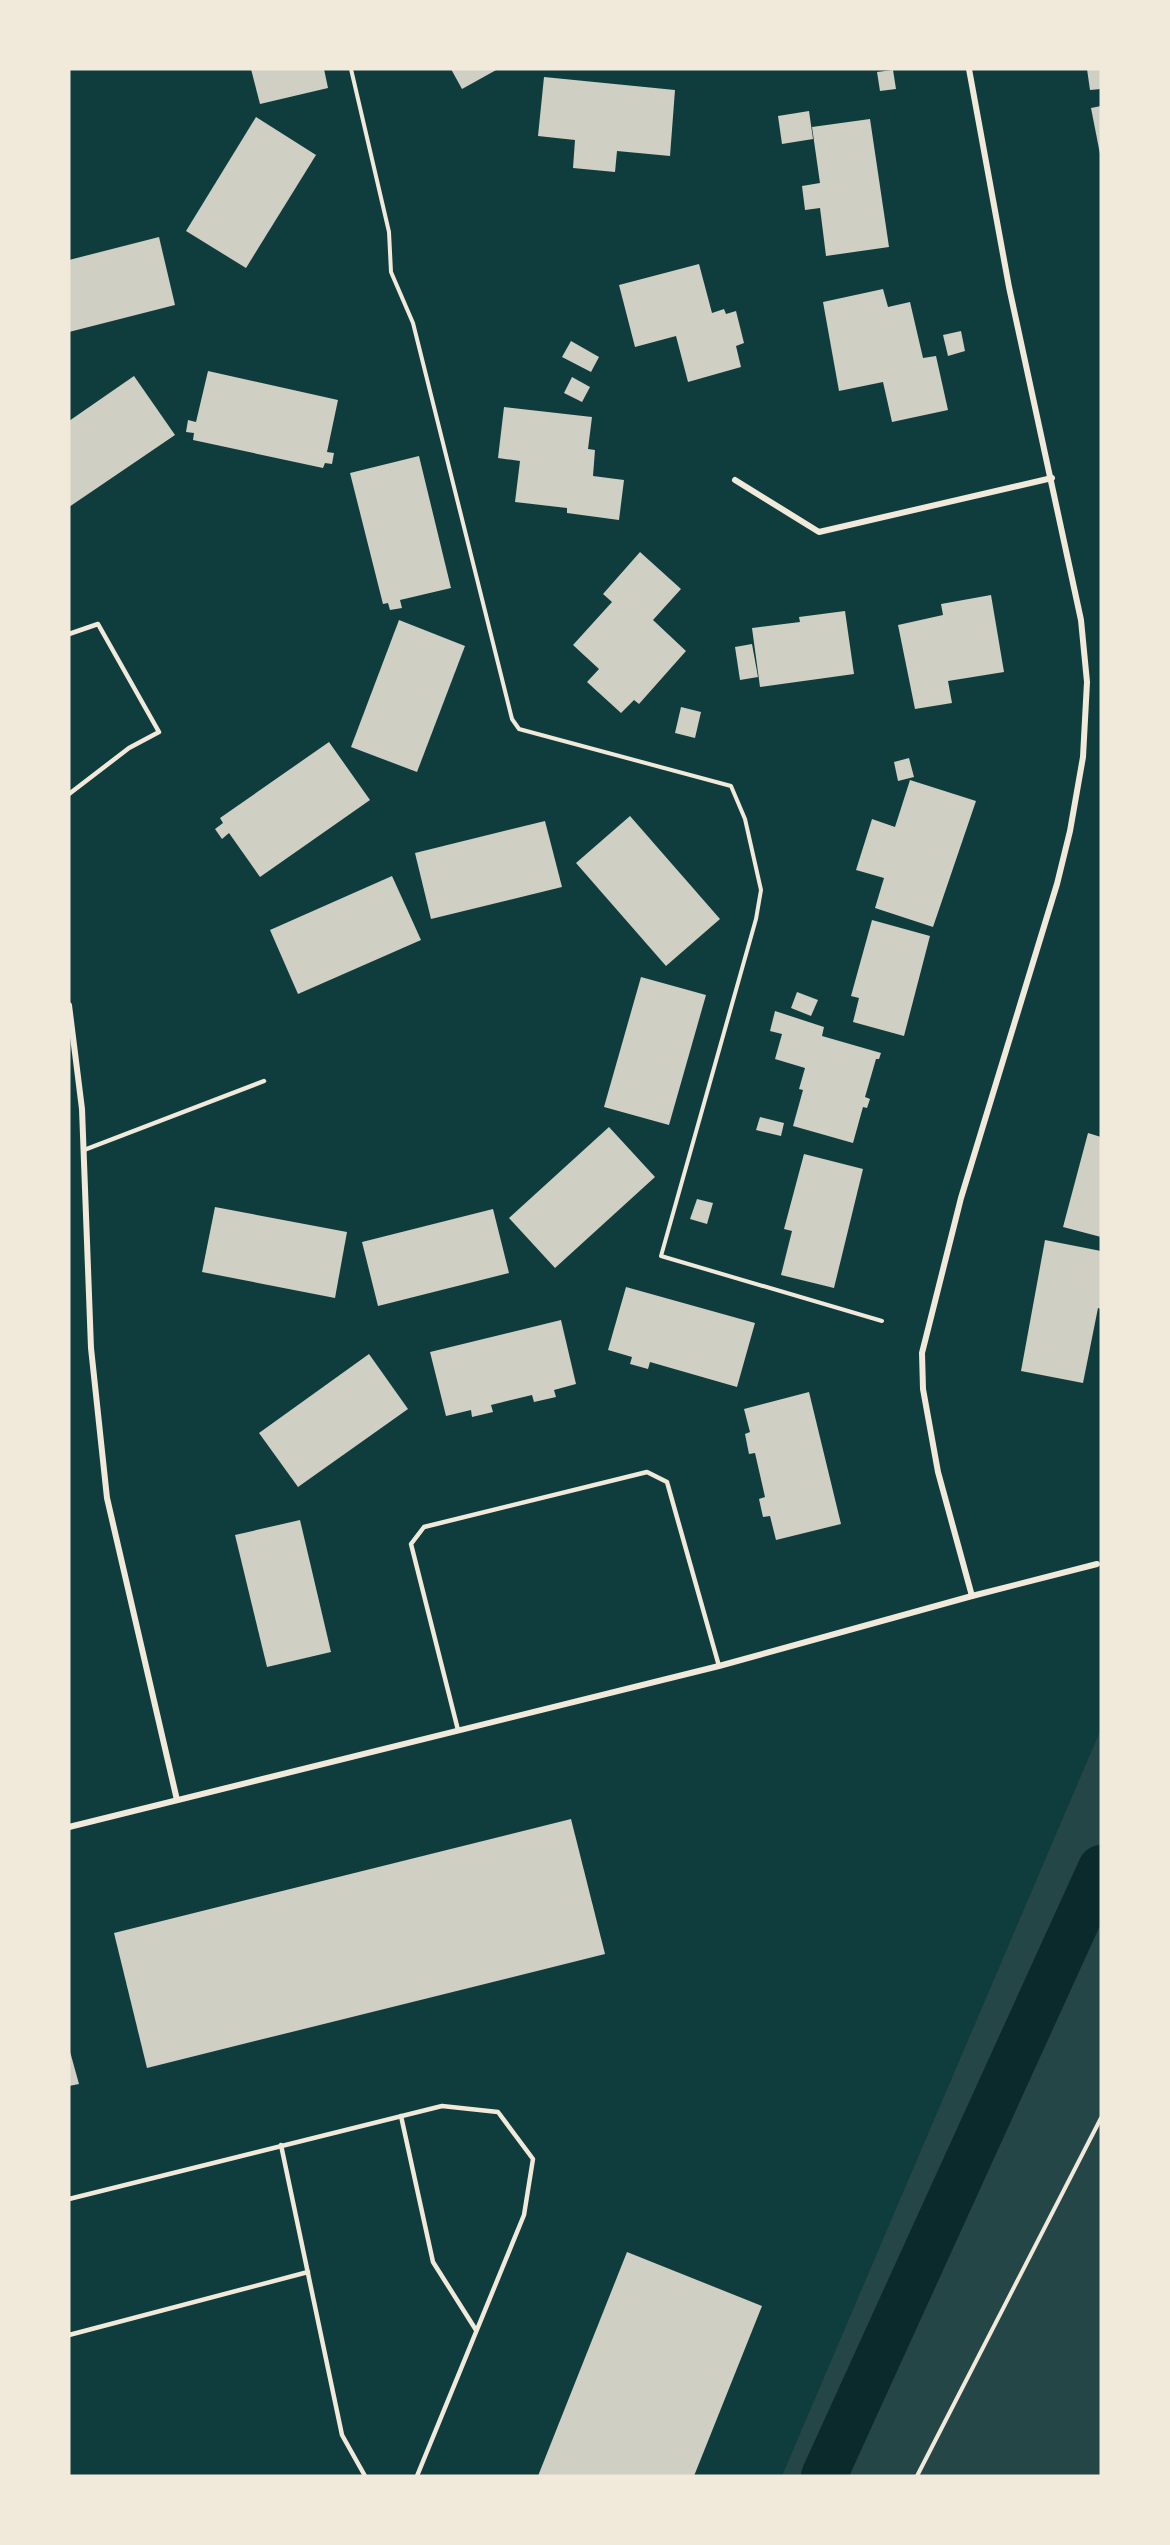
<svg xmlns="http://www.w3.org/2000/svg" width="1170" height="2545" font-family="Overpass,sans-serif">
<rect width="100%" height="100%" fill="#0f3d3e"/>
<path fill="#244646" d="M1101,1729V2476H782Z"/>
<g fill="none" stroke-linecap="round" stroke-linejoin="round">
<path stroke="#0a2a2b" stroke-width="46" d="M824,2476L1101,1868"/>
</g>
<g fill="#cfcfc3">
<path d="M251,69H324L328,88L260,104Z"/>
<path d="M451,69H498L462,89Z"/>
<path d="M1087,69H1101V89L1090,90Z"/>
<path d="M893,70L896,89L880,91L877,72Z"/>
<path d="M544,77L675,90L670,156L617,151L615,172L573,168L575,140L538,136Z"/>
<path d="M1101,106V154H1100L1091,108Z"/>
<path d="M809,111L813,139L782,144L778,116Z"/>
<path d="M256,117L316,155L246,268L186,231Z"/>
<path d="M870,119L889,247L826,256L820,208L805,210L802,186L820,183L812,127Z"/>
<path d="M159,237L175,305L69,332V260Z"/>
<path d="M699,264L712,313L724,309L726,314L736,311L744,343L736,346L741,367L688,382L676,336L635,347L619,285Z"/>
<path d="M883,289L888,307L910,302L923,358L936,356L948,410L892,422L883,382L839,391L823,302Z"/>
<path d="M961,331L965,351L948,356L943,335Z"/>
<path d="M571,341L599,357L591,372L562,357Z"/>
<path d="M208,371L338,400L327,452L334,453L332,464L325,463L323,468L193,440L194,433L186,432L188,420L196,422Z"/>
<path d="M134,376L175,435L69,507V421Z"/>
<path d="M572,377L590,387L582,402L564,393Z"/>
<path d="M504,407L592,417L588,449L595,450L593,476L624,480L619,520L567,513V508L515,502L520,461L498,458Z"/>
<path d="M419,456L451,588L400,600L402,608L390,610L388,603L383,604L350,473Z"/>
<path d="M640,552L681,589L653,620L686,651L639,704L634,700L621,713L587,682L599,669L573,645L612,602L603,594Z"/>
<path d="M991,595L1004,672L948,681L952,703L915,709L898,625L943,615L941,604Z"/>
<path d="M845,611L854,674L760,687L752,628L800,622L799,617Z"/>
<path d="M399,620L465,646L417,772L351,747Z"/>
<path d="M752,644L758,677L740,680L735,647Z"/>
<path d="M681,707L701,712L695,738L675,733Z"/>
<path d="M329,742L370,800L260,877L229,833L222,839L215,829L223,823L220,818Z"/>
<path d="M909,758L914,777L898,781L894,762Z"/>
<path d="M910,780L976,801L933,927L875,908L884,878L856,870L872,819L895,827Z"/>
<path d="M630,816L720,919L666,966L576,863Z"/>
<path d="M545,821L562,887L431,919L415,853Z"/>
<path d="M392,876L421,940L298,994L270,930Z"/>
<path d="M872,920L930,936L904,1036L853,1022L859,998L851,996Z"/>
<path d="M641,977L706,995L669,1125L604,1107Z"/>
<path d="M797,992L818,1000L811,1016L791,1008Z"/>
<path d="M775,1011L824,1027L822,1036L881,1053L879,1059H876L865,1097L870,1099L867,1108L863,1107L853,1143L793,1126L803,1090L799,1089L805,1068L775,1059L782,1034L770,1031Z"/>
<path d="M760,1117L784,1123L781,1136L756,1130Z"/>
<path d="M609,1127L655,1177L555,1268L509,1218Z"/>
<path d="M1088,1133L1101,1137V1237L1063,1227Z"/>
<path d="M804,1154L863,1169L834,1288L781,1275L792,1231L784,1229Z"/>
<path d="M697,1199L713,1203L707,1224L690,1219Z"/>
<path d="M215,1207L347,1232L335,1298L202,1272Z"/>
<path d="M493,1209L509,1273L378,1306L362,1242Z"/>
<path d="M1045,1240L1101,1251V1309L1098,1308L1083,1383L1021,1371Z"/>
<path d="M626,1287L755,1323L737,1387L650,1362L648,1369L630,1364L632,1357L608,1350Z"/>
<path d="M561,1320L576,1384L554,1390L556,1397L534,1402L532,1395L491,1405L493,1412L472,1417L471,1410L446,1416L430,1352Z"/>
<path d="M369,1354L408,1409L298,1487L259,1433Z"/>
<path d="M809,1392L841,1524L776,1540L770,1516L763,1517L759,1499L765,1497L755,1453L749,1454L745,1434L750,1432L744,1409Z"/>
<path d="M300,1520L331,1652L267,1667L235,1535Z"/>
<path d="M571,1819L605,1954L147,2068L114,1933Z"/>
<path d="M69,2048L79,2084L69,2086Z"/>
<path d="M627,2252L762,2306L694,2476H538Z"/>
</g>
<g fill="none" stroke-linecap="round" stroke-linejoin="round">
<g stroke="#f1e9da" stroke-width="4">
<path d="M351,69L389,232L391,272L413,323L512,719L519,729L731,786L745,819L761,890L756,919L661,1256L882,1321"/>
<path d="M917,2476L1101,2118"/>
</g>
<g stroke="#f1e9da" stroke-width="4.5">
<path d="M69,634L98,624L159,732L129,748L69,794"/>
<path d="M84,1150L264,1081"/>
<path d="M458,1730L411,1544L424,1527L647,1472L667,1482L719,1666"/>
<path d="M401,2116L433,2262L476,2330"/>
<path d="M281,2145L342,2435L365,2476"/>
<path d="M69,2199L442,2106L498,2112L533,2159L524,2215L417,2476"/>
<path d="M69,2335L308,2272"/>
</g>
<g stroke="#f1e9da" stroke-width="6">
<path d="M969,69L1009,287L1081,620L1087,682L1083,757L1070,831L1057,884L961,1198L922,1353L923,1389L938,1472L972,1596"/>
<path d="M735,480L819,532L1052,478"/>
<path d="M69,1005L82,1109L91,1348L107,1498L177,1800"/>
<path d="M69,1827L719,1666L972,1596L1097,1564"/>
</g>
</g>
<rect width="1170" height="2545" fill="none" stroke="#f1e9da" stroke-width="141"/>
</svg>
